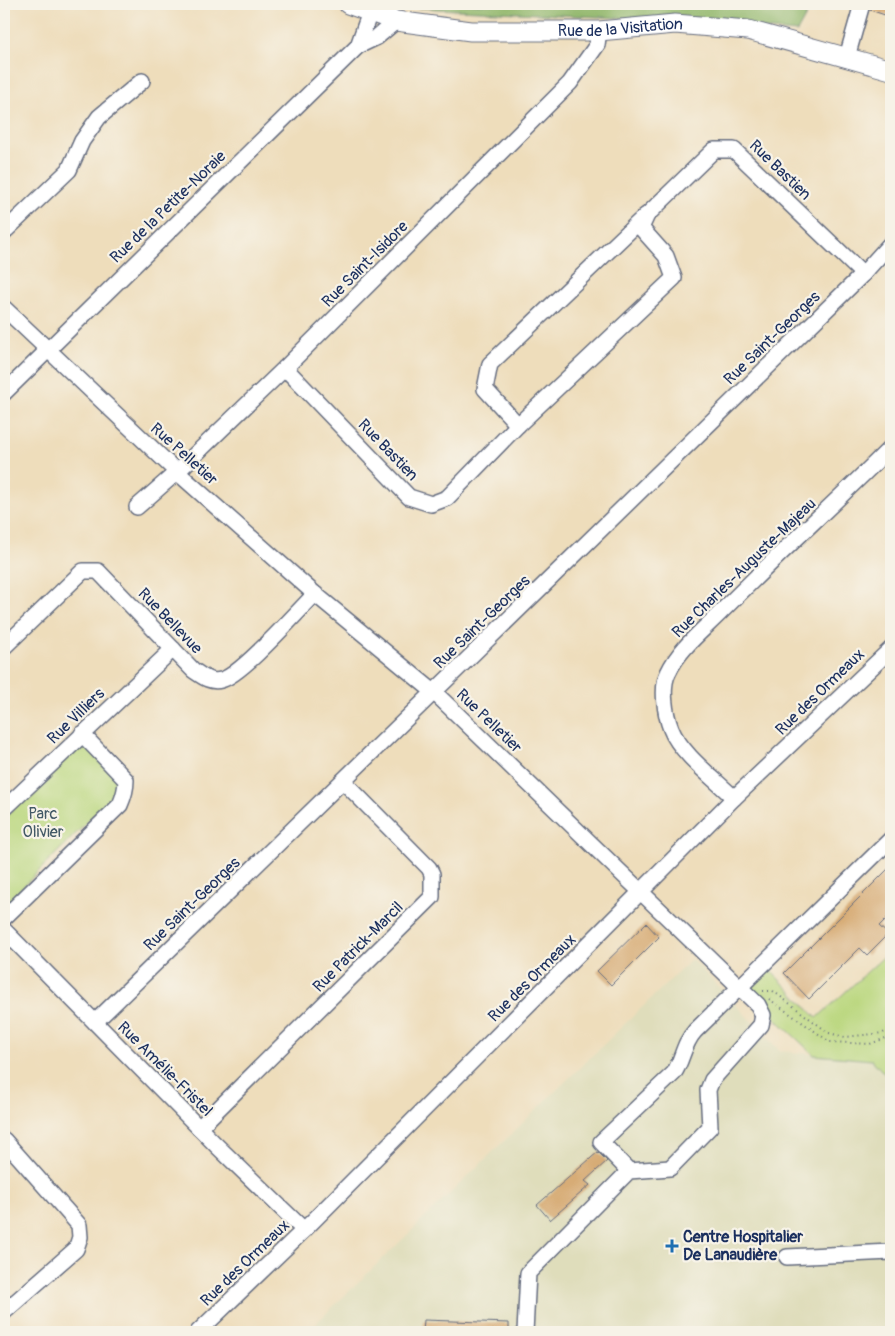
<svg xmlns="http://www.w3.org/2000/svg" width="895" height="1336" font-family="Pangolin,sans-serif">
<rect width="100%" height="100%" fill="#f7f3e8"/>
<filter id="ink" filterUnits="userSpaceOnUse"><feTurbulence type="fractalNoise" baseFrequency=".02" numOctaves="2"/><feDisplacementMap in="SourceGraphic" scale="10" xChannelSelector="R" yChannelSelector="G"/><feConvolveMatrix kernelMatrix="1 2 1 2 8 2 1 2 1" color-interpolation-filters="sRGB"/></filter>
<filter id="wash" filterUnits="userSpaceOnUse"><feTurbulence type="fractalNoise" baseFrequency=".0096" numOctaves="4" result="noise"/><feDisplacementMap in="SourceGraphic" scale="20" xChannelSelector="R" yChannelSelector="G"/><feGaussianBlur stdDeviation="1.12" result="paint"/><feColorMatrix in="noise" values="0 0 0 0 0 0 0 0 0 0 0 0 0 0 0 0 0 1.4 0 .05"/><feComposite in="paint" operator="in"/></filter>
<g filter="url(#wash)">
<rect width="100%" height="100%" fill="#edb"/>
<path fill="#dfddbb" d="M692,959L780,1051L872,1060L891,1081V1332H307Z"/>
<g fill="#bad77e" stroke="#6a836e">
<path d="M81,741L125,784L4,906V818Z"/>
<path d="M891,950V1081L872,1060L814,1055L741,986L764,964L817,1018Z"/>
</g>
<path fill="#93b86d" stroke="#577466" d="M391,4H835L808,12L797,32L620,18L397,7Z"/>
<g id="blocks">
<g fill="#d7ac76">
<path d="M871,4H891V17L870,10Z"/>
<path d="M891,866V914L879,926L888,934L867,955L860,948L809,999L784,973Z"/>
<path d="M646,923L659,937L611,985L597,971Z"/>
<path d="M598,1152L607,1161L585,1181L590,1185L550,1220L537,1205Z"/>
<path d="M424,1320L509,1323V1332H423Z"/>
</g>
</g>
</g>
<g filter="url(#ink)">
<use href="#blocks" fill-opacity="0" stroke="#656c7f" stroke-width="1"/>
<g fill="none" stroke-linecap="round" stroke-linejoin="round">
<g stroke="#656c7f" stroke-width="18">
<g id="minor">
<path d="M358,46L370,12"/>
<path d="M847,57L862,4"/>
<path d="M4,232L69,170L82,141L99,117L142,81"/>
<path d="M4,308L177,472L315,594L435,693L758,1005L763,1015L761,1025L712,1080L708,1090L710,1127L670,1168L629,1171L528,1273L525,1332"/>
<path d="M285,368L409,497L431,504L447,498L518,425L674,278L666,256L641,228L647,215L714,150H734L863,274"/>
<path d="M4,393L358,46L377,37L396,21"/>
<path d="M518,425L485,389L490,364L645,216"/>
<path d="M137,507L177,472L285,368L570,83L597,45L599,31"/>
<path d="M4,647L83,571H98L193,670C202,676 210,683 221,680C241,676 298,611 315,594"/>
<path d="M734,798C716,780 680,753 671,729C665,714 661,687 668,673C679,649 702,631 720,613C776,556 835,503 891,447"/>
<path d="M4,809L173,649"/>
<path d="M4,918L120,805C124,796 126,789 126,780L82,734"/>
<path d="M4,930L216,1145L304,1230"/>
<path d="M95,1022L863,274L891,243"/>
<path d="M199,1128L432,897V874L429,868L343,781"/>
<path d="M4,1140L79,1225L80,1237L76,1249L4,1312"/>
<path d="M629,1171L601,1142L674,1073C683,1059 683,1044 695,1031L891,839"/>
<path d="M787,1257L891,1252"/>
<path d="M198,1332L304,1230L734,798L891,649"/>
</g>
</g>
<g stroke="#656c7f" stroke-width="21">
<g id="major">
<path id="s1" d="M348,4L396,21L471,31H599L675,24L748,30L891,70"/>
</g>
</g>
<g stroke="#656c7f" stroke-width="2" stroke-dasharray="1 4" stroke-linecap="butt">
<path d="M763,991H773L829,1033L845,1037L883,1033L891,1028"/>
<path d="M769,999L830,1042L870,1044L891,1036"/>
</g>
<use href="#minor" stroke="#fff" stroke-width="15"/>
<use href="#major" stroke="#fff" stroke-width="19"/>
</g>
</g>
<path fill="#1f6fb2" stroke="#f7f3e8" stroke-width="2" d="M669.5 1238.5h5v5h5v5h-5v5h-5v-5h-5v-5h5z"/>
<g text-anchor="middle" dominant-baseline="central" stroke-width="4.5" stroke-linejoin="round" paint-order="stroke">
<g font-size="16" fill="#1b2f5e" stroke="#f7f3e8">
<text stroke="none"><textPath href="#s1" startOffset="276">Rue de la Visitation</textPath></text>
<text transform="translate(780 170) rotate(44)">Rue Bastien</text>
<text transform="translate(168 207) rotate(-44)">Rue de la Petite-Noraie</text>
<text transform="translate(365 264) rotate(-45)">Rue Saint-Isidore</text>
<text transform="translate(772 338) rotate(-44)">Rue Saint-Georges</text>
<text transform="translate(388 450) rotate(46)">Rue Bastien</text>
<text transform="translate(184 454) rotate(42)">Rue Pelletier</text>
<text transform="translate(744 568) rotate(-44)">Rue Charles-Auguste-Majeau</text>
<text transform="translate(170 621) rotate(46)">Rue Bellevue</text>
<text transform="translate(482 622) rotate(-44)">Rue Saint-Georges</text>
<text transform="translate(820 692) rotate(-44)">Rue des Ormeaux</text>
<text transform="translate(76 716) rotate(-44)">Rue Villiers</text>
<text transform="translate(489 721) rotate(44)">Rue Pelletier</text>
<text transform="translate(192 904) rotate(-44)">Rue Saint-Georges</text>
<text transform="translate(358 947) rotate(-45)">Rue Patrick-Marcil</text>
<text transform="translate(532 978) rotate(-45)">Rue des Ormeaux</text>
<text transform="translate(165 1069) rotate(45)">Rue Amélie-Fristel</text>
<text transform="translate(245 1263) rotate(-44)">Rue des Ormeaux</text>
</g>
<g font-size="16" fill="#435966" stroke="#f7f3e8">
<text x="43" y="814">Parc<tspan x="43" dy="18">Olivier</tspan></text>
</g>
<g font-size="16" font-weight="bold" fill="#1b2f5e" stroke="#f7f3e8" text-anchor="start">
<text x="683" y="1237">Centre Hospitalier<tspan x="683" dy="18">De Lanaudière</tspan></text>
</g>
</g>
<rect width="895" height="1336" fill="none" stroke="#f7f3e8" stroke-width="20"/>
</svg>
